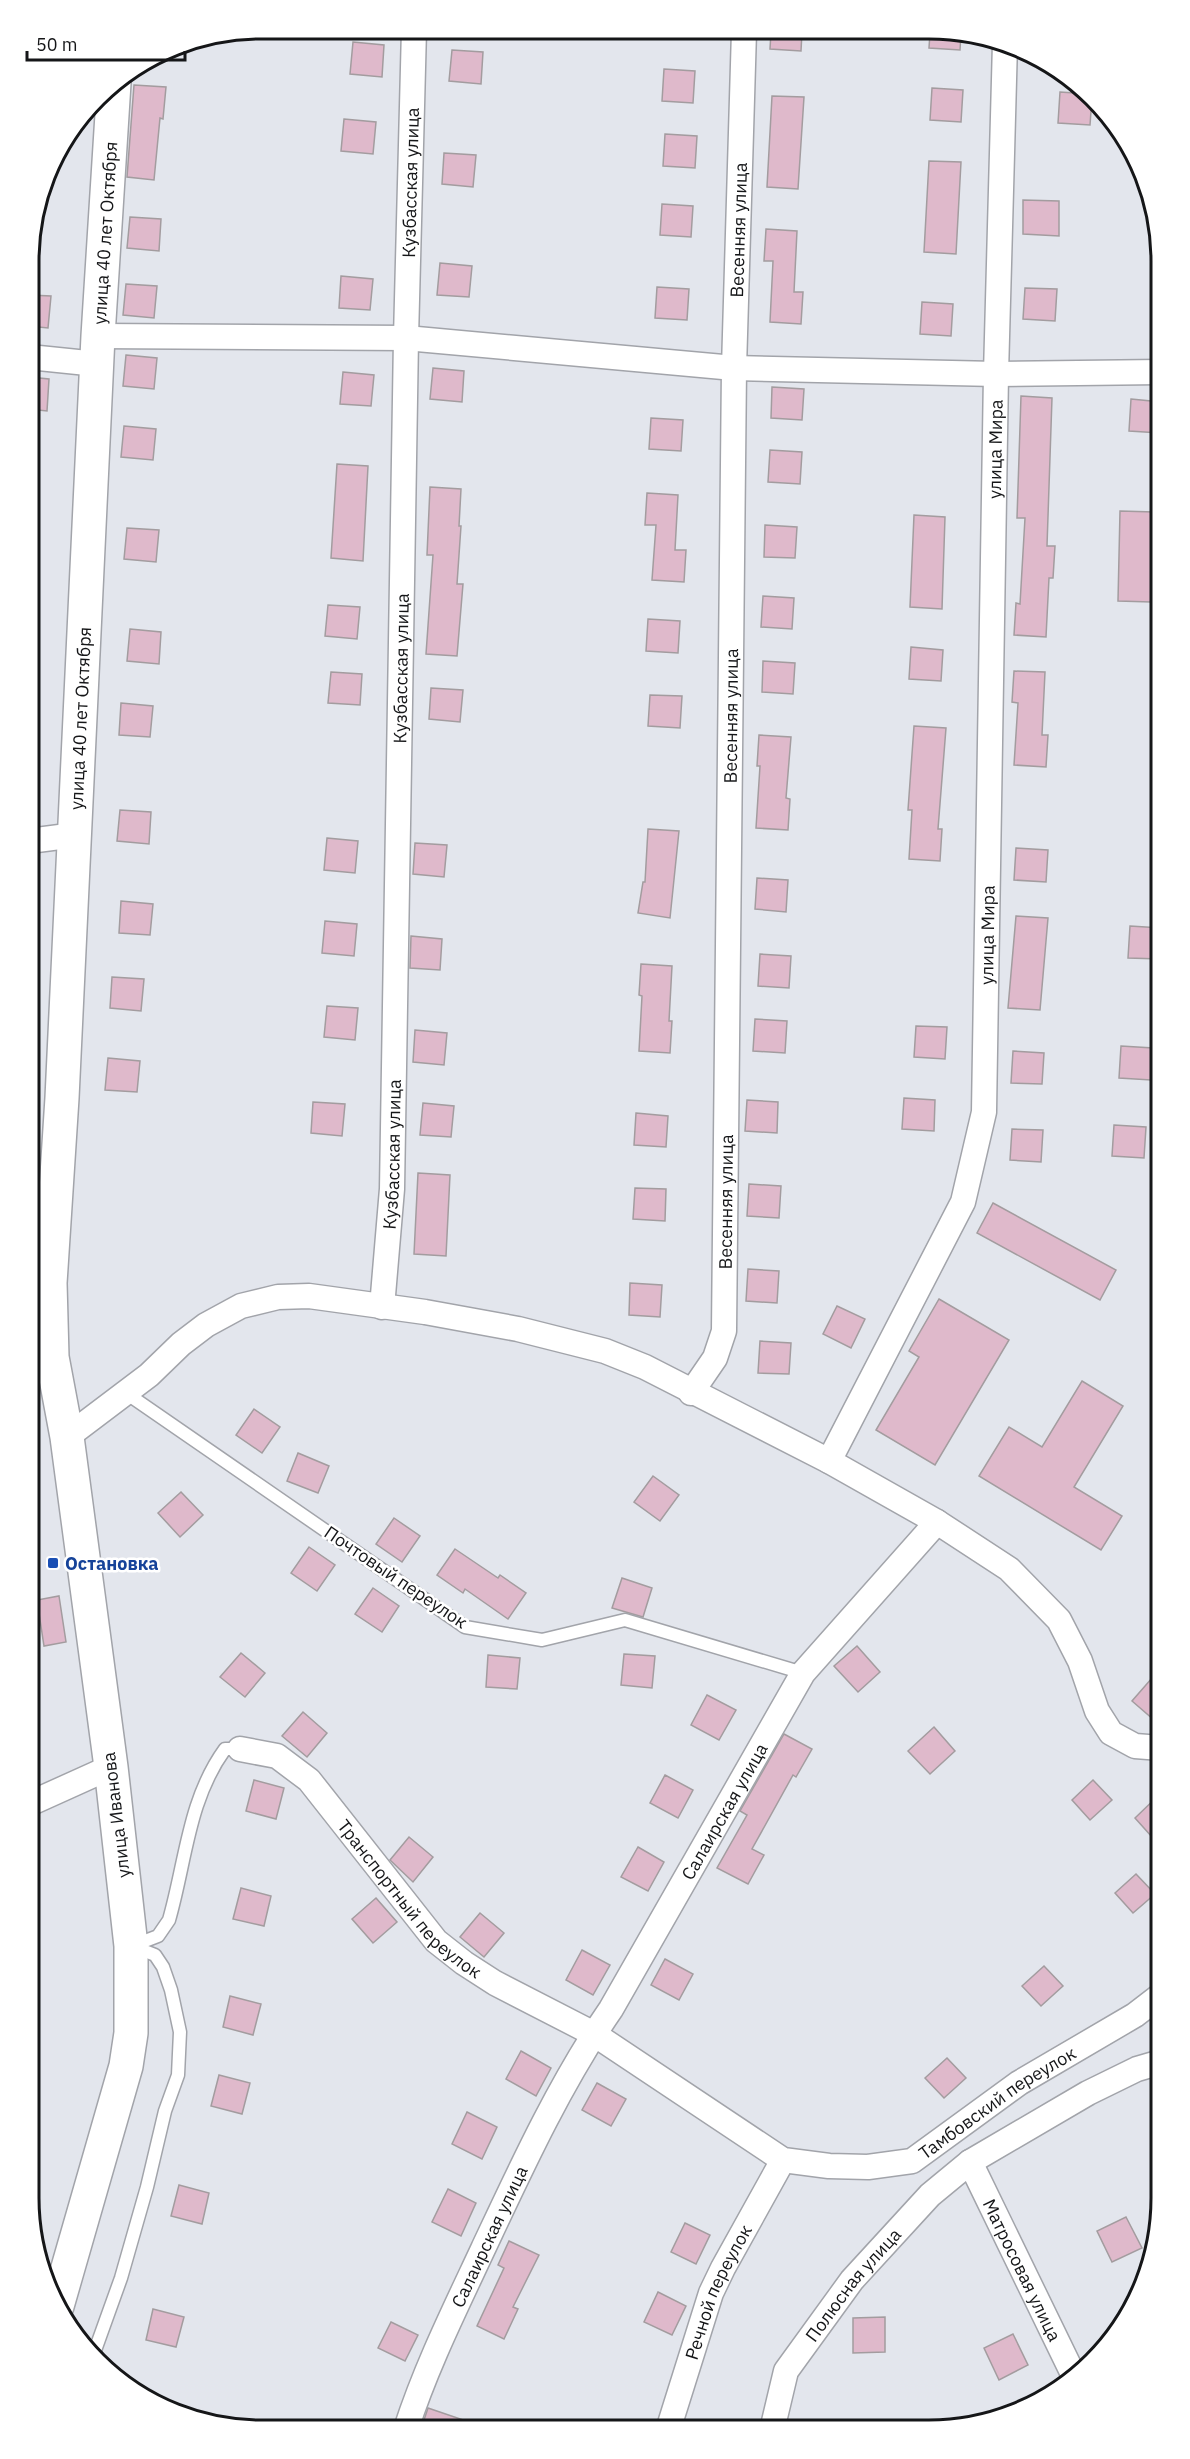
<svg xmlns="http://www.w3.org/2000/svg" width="1190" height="2459" font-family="'IBM Plex Sans',sans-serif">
<rect width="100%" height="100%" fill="#e3e6ed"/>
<g fill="#dfb9cb" stroke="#a39c9f" stroke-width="1.5">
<path d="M771,32H802L801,51L770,49Z"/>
<path d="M930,33H961L960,50L929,48Z"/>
<path d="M353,42L384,45L382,77L350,74Z"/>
<path d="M452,50L483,52L481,84L449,81Z"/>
<path d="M664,69L695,71L693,103L662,101Z"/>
<path d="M134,85L166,87L163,119L160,118L154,180L127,177Z"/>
<path d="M932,88L963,90L961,122L930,120Z"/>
<path d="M1060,92L1089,94L1092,97L1090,125L1058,123Z"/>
<path d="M772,96L804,97L798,189L767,187Z"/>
<path d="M344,119L376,122L373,154L341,151Z"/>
<path d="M665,134L697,136L695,168L663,166Z"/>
<path d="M444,153L476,155L473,187L442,184Z"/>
<path d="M929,161L961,162L956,254L924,252Z"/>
<path d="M1023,200L1059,201V236L1023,234Z"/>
<path d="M662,204L693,206L691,237L660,235Z"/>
<path d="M130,217L161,219L159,251L127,248Z"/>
<path d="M766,229L797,231L794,292H803L801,324L770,322L773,261H764Z"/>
<path d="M440,263L472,266L469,297L437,295Z"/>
<path d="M341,276L373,279L370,310L339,308Z"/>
<path d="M126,284L157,286L154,318L123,315Z"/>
<path d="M657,287L689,289L687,320L655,318Z"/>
<path d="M1025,288L1057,289L1055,321L1023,319Z"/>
<path d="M29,295L51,296L48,328L29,326Z"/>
<path d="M922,302L953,304L951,336L920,334Z"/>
<path d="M126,355L157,358L154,389L123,386Z"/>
<path d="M433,368L464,371L462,402L430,399Z"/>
<path d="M343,372L374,375L371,406L340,404Z"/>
<path d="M29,377L49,379L47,411L29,409Z"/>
<path d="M772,387L804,389L802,420L771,418Z"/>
<path d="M1021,396L1052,398L1047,546H1055L1053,578H1049L1046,637L1014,635L1016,603L1020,604L1025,518H1017Z"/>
<path d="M1131,399L1161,402L1160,433L1129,431Z"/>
<path d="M651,418L683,420L681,451L649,449Z"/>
<path d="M124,426L156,429L153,460L121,457Z"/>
<path d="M770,450L802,452L800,484L768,482Z"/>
<path d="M337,464L368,466L363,561L331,558Z"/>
<path d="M430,487L461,489L459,526H461L457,584H463L457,656L426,654L433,555H427Z"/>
<path d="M647,493L678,495L675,550H686L684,582L652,580L656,525H645Z"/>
<path d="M1120,511L1154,512L1151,602L1118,601Z"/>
<path d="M914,515L945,517L942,609L910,607Z"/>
<path d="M765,525L797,527L795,558L764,557Z"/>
<path d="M127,528L159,530L156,562L124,559Z"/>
<path d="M763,596L794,598L792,629L761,627Z"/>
<path d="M328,605L360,607L357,639L325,636Z"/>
<path d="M648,619L680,621L678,653L646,651Z"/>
<path d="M130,629L161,632L159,664L127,661Z"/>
<path d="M911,647L943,650L941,681L909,679Z"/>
<path d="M763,661L795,663L793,694L762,692Z"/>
<path d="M1014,671L1045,672L1042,735H1048L1046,767L1014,765L1018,703L1012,702Z"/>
<path d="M331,672L362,674L360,705L328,703Z"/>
<path d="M431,688L463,690L460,722L429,719Z"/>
<path d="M650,695L682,696L680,728L648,726Z"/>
<path d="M121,703L153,706L150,737L119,735Z"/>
<path d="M914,726L946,728L938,829H942L940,861L909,859L912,810H908Z"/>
<path d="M759,735L791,737L786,798L790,799L788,830L756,828L760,766H757Z"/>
<path d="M120,810L151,812L149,844L117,841Z"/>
<path d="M648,829L679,831L670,918L638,913L643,882H645Z"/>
<path d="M327,838L358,841L355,873L324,870Z"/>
<path d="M415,843L447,845L444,877L413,874Z"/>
<path d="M1016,848L1048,850L1046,882L1014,880Z"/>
<path d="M757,878L788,880L786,912L755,909Z"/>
<path d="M121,901L153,904L150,935L119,933Z"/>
<path d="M1016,916L1048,918L1040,1010L1008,1008Z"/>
<path d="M325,921L357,924L354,956L322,953Z"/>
<path d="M1130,926L1161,928L1160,959L1128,958Z"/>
<path d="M411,936L442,939L440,970L410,968Z"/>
<path d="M760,954L791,956L789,988L758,986Z"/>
<path d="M641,964L672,966L669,1021H672L670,1053L639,1051L642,996L639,995Z"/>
<path d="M112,977L144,979L141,1011L110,1008Z"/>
<path d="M327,1006L358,1008L355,1040L324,1037Z"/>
<path d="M755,1019L787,1021L785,1053L753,1051Z"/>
<path d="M916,1026L947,1027L945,1059L914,1057Z"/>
<path d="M415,1030L447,1033L444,1065L413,1062Z"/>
<path d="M1121,1046L1153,1048L1151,1080L1119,1078Z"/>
<path d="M1013,1051L1044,1053L1042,1084L1011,1083Z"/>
<path d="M108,1058L140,1061L137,1092L105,1090Z"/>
<path d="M904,1098L935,1100L934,1131L902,1129Z"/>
<path d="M747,1100L778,1102L777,1133L745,1131Z"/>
<path d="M313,1102L345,1104L342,1136L311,1133Z"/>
<path d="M423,1103L454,1106L451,1137L420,1135Z"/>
<path d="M636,1113L668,1116L666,1147L634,1145Z"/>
<path d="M1114,1125L1146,1127L1144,1158L1112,1156Z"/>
<path d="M1012,1129L1043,1130L1041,1162L1010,1160Z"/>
<path d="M418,1173L450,1175L446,1256L414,1254Z"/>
<path d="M749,1184L781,1186L779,1218L747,1216Z"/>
<path d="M635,1188L666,1189L665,1221L633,1219Z"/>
<path d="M993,1203L1116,1270L1100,1300L977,1233Z"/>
<path d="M748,1269L779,1271L777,1303L746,1301Z"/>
<path d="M630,1283L662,1285L660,1317L629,1315Z"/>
<path d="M939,1299L1009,1340L935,1465L876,1430L919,1357L909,1351Z"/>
<path d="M837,1306L865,1319L851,1348L823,1334Z"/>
<path d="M760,1341L791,1343L789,1374L758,1373Z"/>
<path d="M1082,1381L1123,1406L1074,1487L1122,1516L1101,1550L979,1476L1009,1427L1042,1447Z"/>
<path d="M254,1409L280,1427L262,1453L236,1435Z"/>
<path d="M298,1453L329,1466L318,1493L287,1481Z"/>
<path d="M653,1476L679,1495L660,1521L634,1502Z"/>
<path d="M181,1492L203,1515L180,1537L158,1513Z"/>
<path d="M394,1518L420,1536L402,1562L376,1544Z"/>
<path d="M309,1547L335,1565L317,1591L291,1573Z"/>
<path d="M455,1549L498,1578L500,1575L526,1593L508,1619L465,1589L463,1593L437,1575Z"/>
<path d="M622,1578L652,1588L643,1617L612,1608Z"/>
<path d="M373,1588L399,1606L382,1632L355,1614Z"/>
<path d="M59,1596L66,1642L44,1646L37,1600Z"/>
<path d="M857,1646L880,1672L858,1692L834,1666Z"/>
<path d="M241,1653L265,1673L245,1697L220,1677Z"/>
<path d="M624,1654L655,1656L652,1688L621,1685Z"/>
<path d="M488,1655L520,1658L517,1689L486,1687Z"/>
<path d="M1152,1678L1161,1686V1726L1132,1701Z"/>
<path d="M707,1695L736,1710L719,1740L691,1725Z"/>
<path d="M303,1712L327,1733L307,1757L282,1736Z"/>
<path d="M934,1727L955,1751L930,1774L908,1751Z"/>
<path d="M784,1734L812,1749L796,1777L793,1775L752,1849L764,1855L748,1884L717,1868L747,1815L740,1811Z"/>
<path d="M665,1775L693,1790L678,1818L650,1803Z"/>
<path d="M254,1780L284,1788L276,1819L246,1811Z"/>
<path d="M1093,1780L1112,1800L1090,1820L1072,1800Z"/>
<path d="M1161,1793V1847L1135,1818Z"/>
<path d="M409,1837L433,1857L413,1882L390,1860Z"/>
<path d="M638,1847L664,1862L648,1891L621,1877Z"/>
<path d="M1136,1874L1155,1894L1133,1913L1115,1893Z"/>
<path d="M241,1888L271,1896L264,1926L233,1919Z"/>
<path d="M376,1898L397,1922L373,1943L352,1919Z"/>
<path d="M480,1913L504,1933L484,1957L460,1937Z"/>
<path d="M582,1950L610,1965L593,1995L566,1980Z"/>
<path d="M665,1959L693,1974L679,2000L651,1985Z"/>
<path d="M1044,1966L1063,1986L1041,2006L1022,1986Z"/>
<path d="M230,1996L261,2004L253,2035L223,2027Z"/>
<path d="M521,2051L551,2068L536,2096L506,2079Z"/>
<path d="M947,2058L966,2078L944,2098L925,2078Z"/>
<path d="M219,2075L250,2083L242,2114L211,2106Z"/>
<path d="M597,2083L626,2099L611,2126L582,2110Z"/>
<path d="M467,2112L497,2127L482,2159L452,2144Z"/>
<path d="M179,2185L209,2193L202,2224L171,2216Z"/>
<path d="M448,2189L476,2203L461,2236L432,2222Z"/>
<path d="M1126,2217L1142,2248L1112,2262L1097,2231Z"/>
<path d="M685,2223L710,2235L696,2264L671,2252Z"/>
<path d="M509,2241L539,2255L513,2307L518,2309L504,2339L477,2326L504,2268L498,2265Z"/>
<path d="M658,2292L686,2306L672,2335L644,2322Z"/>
<path d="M153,2309L184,2317L176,2347L146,2340Z"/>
<path d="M885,2317V2352L853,2353V2318Z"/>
<path d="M391,2322L418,2335L405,2361L378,2348Z"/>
<path d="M1013,2334L1028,2365L999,2380L984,2348Z"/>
<path d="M428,2408L481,2426V2429H421Z"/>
</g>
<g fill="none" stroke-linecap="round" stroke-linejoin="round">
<g stroke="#a2a4aa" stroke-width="15">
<g id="lane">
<path d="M126,1393L465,1627L542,1640L625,1620L803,1673"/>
<path d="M132,1946L158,1936L169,1920C186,1861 188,1800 225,1749H240"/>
<path d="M93,2356L121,2278L147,2187L165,2111L178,2075L180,2032L171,1990L163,1967L155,1955L132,1946"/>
</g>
</g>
<g stroke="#a2a4aa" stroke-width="27">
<g id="street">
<path d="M98,336L406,338L734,368L996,374L1161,372"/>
<path d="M29,357L97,364"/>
<path d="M29,841L75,835"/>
<path id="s1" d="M382,1307L392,1189L406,338L414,29"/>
<path d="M29,1337L52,1357"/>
<path id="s2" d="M691,1393L715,1358L724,1331L734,368L744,31"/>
<path d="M67,1437L149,1375L181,1344L206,1325L241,1306L278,1297L309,1296L425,1312L518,1329L605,1351L645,1367L829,1461L937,1522L1009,1569L1059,1620L1080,1661L1097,1711L1111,1733L1135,1746L1161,1748"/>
<path id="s3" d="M829,1461L963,1202L984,1112L996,374L1005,43"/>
<path id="s4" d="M240,1749L277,1756L309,1780L436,1941L464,1963L495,1983L594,2034L783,2160L829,2166L868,2167L912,2161L1019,2083L1135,2015L1161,1995"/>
<path d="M29,1804L111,1767"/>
<path id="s5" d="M970,2162L1074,2376"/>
<path id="s6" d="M406,2429C426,2367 455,2309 483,2249C521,2168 560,2083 611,2009L803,1673L937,1522"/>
<path id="s7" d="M668,2430L711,2293L723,2268L783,2160"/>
<path id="s8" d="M772,2430L786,2371L852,2280L930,2195L970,2162L1088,2093L1137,2069L1161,2062"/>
</g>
</g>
<g stroke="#a2a4aa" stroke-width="36">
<g id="secondary">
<path id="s9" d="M57,2306L126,2066L131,2033V1946L111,1767L67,1437L52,1357L50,1283L62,1098L98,336L114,83"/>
</g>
</g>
<use href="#lane" stroke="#fff" stroke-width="12"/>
<use href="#street" stroke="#fff" stroke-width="24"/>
<use href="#secondary" stroke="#fff" stroke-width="33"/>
</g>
<rect fill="#1a4fb4" stroke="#fff" stroke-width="2" x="47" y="1557" width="12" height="12" rx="3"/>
<g text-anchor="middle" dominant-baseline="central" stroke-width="5" stroke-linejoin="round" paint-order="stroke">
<g font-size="18" fill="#151618" stroke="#fff">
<text stroke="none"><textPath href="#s1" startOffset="1125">Кузбасская улица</textPath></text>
<text stroke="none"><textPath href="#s2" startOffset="1172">Весенняя улица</textPath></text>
<text stroke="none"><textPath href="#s9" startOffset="2090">улица 40 лет Октября</textPath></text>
<text stroke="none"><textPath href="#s3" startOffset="1047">улица Мира</textPath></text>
<text stroke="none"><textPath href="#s1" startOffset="639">Кузбасская улица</textPath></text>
<text stroke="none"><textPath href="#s2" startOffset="686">Весенняя улица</textPath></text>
<text stroke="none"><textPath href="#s9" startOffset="1604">улица 40 лет Октября</textPath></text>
<text stroke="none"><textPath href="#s3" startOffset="561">улица Мира</textPath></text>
<text stroke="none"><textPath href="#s1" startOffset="153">Кузбасская улица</textPath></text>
<text stroke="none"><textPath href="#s2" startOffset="200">Весенняя улица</textPath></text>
<text transform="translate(396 1577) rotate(34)">Почтовый переулок</text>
<text stroke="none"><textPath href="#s6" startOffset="696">Салаирская улица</textPath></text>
<text transform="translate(116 1815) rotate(-97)">улица Иванова</text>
<text stroke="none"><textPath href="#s4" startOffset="234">Транспортный переулок</textPath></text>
<text stroke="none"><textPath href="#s4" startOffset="927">Тамбовский переулок</textPath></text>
<text stroke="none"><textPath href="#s6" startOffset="210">Салаирская улица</textPath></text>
<text stroke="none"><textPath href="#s5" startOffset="120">Матросовая улица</textPath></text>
<text stroke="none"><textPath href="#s8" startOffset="170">Полюсная улица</textPath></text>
<text stroke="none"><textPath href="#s7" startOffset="147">Речной переулок</textPath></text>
</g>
<g font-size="18" font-weight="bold" fill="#164399" stroke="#fff" text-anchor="start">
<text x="65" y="1563">Остановка</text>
</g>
</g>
<path d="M0 0H1190V2459H0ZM261 39H929A222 222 0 0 1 1151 261V2198A222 222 0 0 1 929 2420H261A222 222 0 0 1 39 2198V261A222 222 0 0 1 261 39Z" fill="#fff" fill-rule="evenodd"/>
<path fill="none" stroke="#151618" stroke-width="3" d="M261 39H929A222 222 0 0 1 1151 261V2198A222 222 0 0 1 929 2420H261A222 222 0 0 1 39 2198V261A222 222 0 0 1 261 39Z"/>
<path d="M27 51v9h158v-9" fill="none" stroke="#151618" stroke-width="3"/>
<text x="36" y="51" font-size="18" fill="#151618" stroke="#ffffff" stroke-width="4.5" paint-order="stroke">50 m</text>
</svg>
